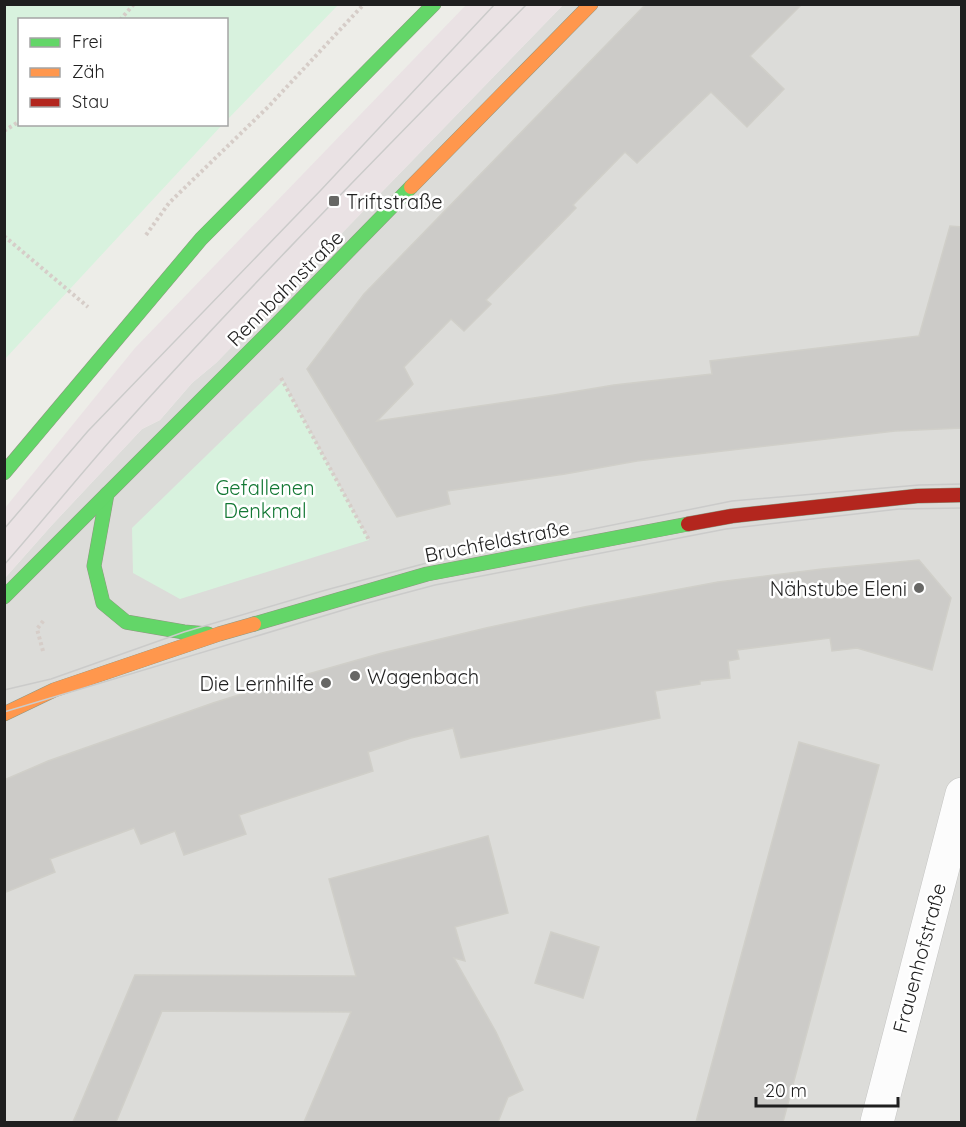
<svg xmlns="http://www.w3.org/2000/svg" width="966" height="1127" font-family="Quicksand,sans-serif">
<rect width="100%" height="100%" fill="#edede8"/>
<path fill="#dcdcd9" d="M563,5H961V1122H5V578L52,525L142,429L160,420L192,383L216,363Z"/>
<path fill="#eae2e4" d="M466,5H563L216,363L192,383L160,420L142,429L52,525L5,578V508L135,348Z"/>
<g fill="#d8f2de">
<path d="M5,4L338,5L227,120L226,20H20V124L222,125L5,359Z"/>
<path d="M283,381L369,540L180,599L133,573L132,528Z"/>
</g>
<g fill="#cccbc8" stroke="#d0cfc9" stroke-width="1.5">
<path d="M646,4H802L750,56L784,89L747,127L711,92L637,163L625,152L573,205L576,208L486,300L491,304L464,331L451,319L404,367L413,384L377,421L554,395L614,385L712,374L710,361L919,336L950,226L962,227V428L895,431L637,461L565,474L447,491L450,504L397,517L307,369L364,294Z"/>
<path d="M919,560L951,598L932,670L857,648L832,651L830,638L737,650L739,659L728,661L730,678L700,681V684L655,691L660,718L461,758L453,728L411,738L368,752L373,771L239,815L246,834L184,855L175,831L141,844L134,828L50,859L55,872L4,893V780L48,761L213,703L287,680L382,653L486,628L584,607L718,582L822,569Z"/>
<path d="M799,742L879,765L845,890L783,1122H696Z"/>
<path d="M488,836L508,913L455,927L465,961L454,958L496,1032L523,1090L508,1097L498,1122H304L351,1012L162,1011L116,1122H73L135,975L356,976L329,879Z"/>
<path d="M551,932L599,947L583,998L535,983Z"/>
</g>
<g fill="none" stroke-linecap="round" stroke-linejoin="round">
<g stroke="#c4c4c2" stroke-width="34">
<path id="street" d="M877,1122L962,794"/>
</g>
<g stroke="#909781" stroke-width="15">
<g id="fast">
<path d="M4,473L201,239L434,4"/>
<path d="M107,494L94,566L103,603L126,622L184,632L208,634"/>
<path d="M4,597L274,327L411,187"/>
<path d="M254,624L427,574L688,524"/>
</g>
</g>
<g stroke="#909781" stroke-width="15">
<g id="slow">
<path d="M411,187L591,4"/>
<path d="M4,714L54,690L219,634L254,624"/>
</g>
</g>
<g stroke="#909781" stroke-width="15">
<path id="jam" d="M688,524L732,516L917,496L962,495"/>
</g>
<g stroke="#d6cdc8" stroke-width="4" stroke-dasharray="3 3" stroke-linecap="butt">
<path d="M120,20L134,4"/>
<path d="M4,131L20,121"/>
<path d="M146,235L169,203L269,106L364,4"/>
<path d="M4,236L88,307"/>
<path d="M281,378L369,540"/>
<path d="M43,651L37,629L44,620"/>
</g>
<use href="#street" stroke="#fcfcfc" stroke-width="33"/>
<use href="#fast" stroke="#63d668" stroke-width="14"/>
<use href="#slow" stroke="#ff974d" stroke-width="14"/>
<use href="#jam" stroke="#b3261e" stroke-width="14"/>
<g stroke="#cbcbca" stroke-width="1.5">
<path d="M4,529L88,431L321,190L495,4"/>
<path d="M4,565C40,524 74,482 110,441C244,291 386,148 527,4"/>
<path d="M4,690L51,679L184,632L326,590L434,561L732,501L919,485L962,484"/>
<path d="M4,712L360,605L435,585L726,529L899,509L962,508"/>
</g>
</g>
<g fill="#676765" stroke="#fff" stroke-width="2">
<rect x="328" y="195" width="12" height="12" rx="3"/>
<circle cx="919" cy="588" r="6"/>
<circle cx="355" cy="676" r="6"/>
<circle cx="326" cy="683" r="6"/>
</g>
<g text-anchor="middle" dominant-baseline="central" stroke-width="5" stroke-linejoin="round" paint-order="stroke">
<g font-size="20" fill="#1f1f1f" stroke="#fff" text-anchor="start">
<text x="346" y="201">Triftstraße</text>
<text x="907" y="588" text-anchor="end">Nähstube Eleni</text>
<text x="367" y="676">Wagenbach</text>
<text x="314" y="683" text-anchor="end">Die Lernhilfe</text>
</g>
<g font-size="20" fill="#1f1f1f" stroke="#fff">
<text transform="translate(285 288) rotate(-45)">Rennbahnstraße</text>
<text transform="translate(497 541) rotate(-11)">Bruchfeldstraße</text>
<text transform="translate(919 958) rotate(-75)">Frauenhofstraße</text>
</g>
<g font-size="20" fill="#137834" stroke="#fff">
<text x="265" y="487">Gefallenen<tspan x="265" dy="23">Denkmal</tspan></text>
</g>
</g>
<rect width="966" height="1127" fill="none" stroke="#1f1f1f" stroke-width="12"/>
<rect x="18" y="18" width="210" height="108" fill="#ffffff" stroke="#a5a5a5" stroke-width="1.5"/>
<rect x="30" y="38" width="30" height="9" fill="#63d668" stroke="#a5a5a5" stroke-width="1.5"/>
<text x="72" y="48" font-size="18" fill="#1f1f1f">Frei</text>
<rect x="30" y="68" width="30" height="9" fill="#ff974d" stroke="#a5a5a5" stroke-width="1.5"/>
<text x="72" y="78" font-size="18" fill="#1f1f1f">Zäh</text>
<rect x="30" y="98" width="30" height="9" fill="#b3261e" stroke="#a5a5a5" stroke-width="1.5"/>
<text x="72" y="108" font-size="18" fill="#1f1f1f">Stau</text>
<path d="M756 1097v9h142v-9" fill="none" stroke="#1f1f1f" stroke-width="3"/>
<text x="765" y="1097" font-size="18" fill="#1f1f1f" stroke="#ffffff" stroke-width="4.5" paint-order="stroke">20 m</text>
</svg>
